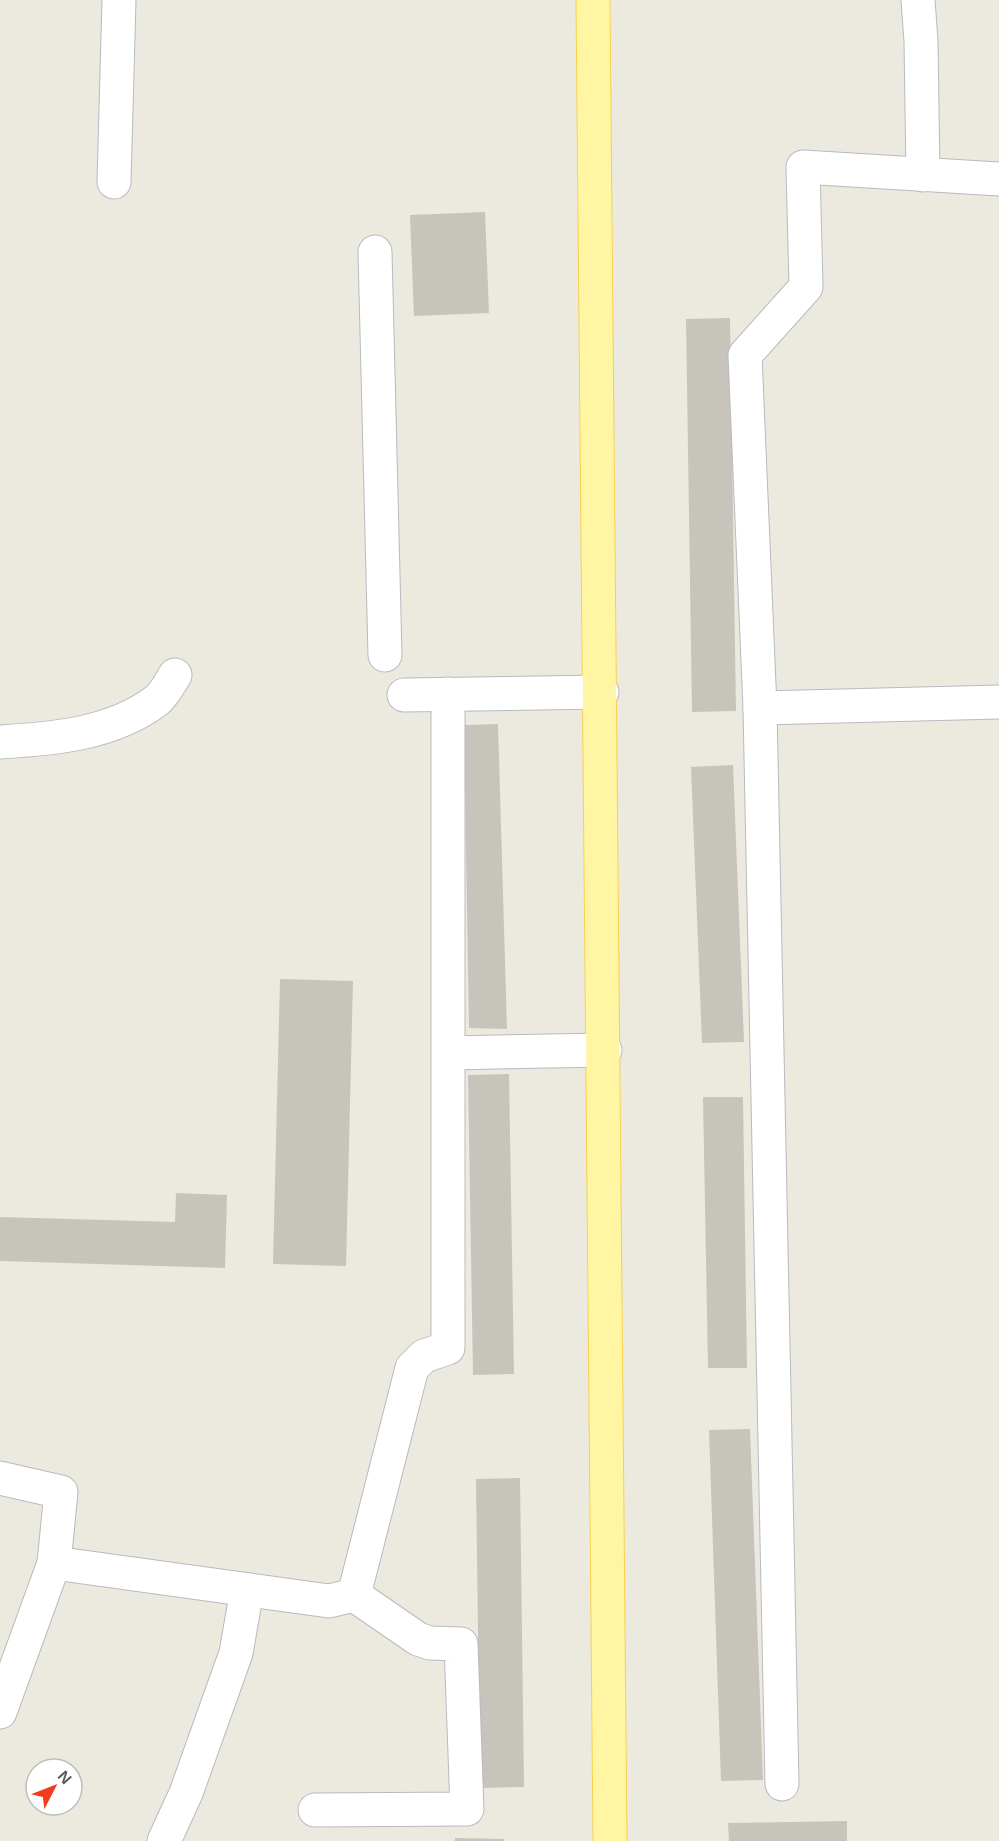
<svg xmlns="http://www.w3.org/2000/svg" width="999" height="1841" font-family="Arial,sans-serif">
<rect width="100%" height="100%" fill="#eceadf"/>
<g fill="#c7c4bc">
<path d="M485,212L489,313L414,316L410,215Z"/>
<path d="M730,318L736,711L692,712L686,319Z"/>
<path d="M498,724L507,1029L469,1028L464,725Z"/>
<path d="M733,765L744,1042L702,1043L691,767Z"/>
<path d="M280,979L353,981L346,1266L273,1264Z"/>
<path d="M509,1074L514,1374L473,1375L468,1075Z"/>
<path d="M703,1097H743L747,1368H708Z"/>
<path d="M176,1193L227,1195L225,1268L0,1261V1217L175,1222Z"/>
<path d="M750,1429L763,1780L721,1781L709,1430Z"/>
<path d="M520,1478L524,1787L480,1788L476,1479Z"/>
<path d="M847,1821V1841H729L728,1823Z"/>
<path d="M455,1838L504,1839V1841H455Z"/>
</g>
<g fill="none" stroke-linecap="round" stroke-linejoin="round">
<g stroke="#b7babf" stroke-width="35">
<g id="minor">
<path d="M918,0L921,41L923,175"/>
<path d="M114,182L119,0"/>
<path d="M375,252L385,655"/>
<path d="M404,695L602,692"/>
<path d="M760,708L999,702"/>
<path d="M0,742C53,739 112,734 156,701C164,695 170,683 175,675"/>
<path d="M449,1053L605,1050"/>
<path d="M0,1478L61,1492L54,1563L0,1712"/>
<path d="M54,1563L329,1601L354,1595L418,1639L430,1643L461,1644L467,1809L315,1810"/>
<path d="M354,1595L412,1368L424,1356L448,1348V694"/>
<path d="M782,1784L760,708L745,355L806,287L803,167L999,179"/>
<path d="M164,1841L186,1793L236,1653L247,1590"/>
</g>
</g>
<g stroke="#f8d14d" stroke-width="35">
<path id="major" d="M593,0L610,1841"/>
</g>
<use href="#minor" stroke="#fff" stroke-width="33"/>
<use href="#major" stroke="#fff5a2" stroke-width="33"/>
</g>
<g transform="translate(54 1787) rotate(48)"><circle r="28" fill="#ffffff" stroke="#bcbec0" stroke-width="1.5"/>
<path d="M0-4.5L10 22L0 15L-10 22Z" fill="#f13c20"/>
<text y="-9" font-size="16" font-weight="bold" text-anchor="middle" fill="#585c61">N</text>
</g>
</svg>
